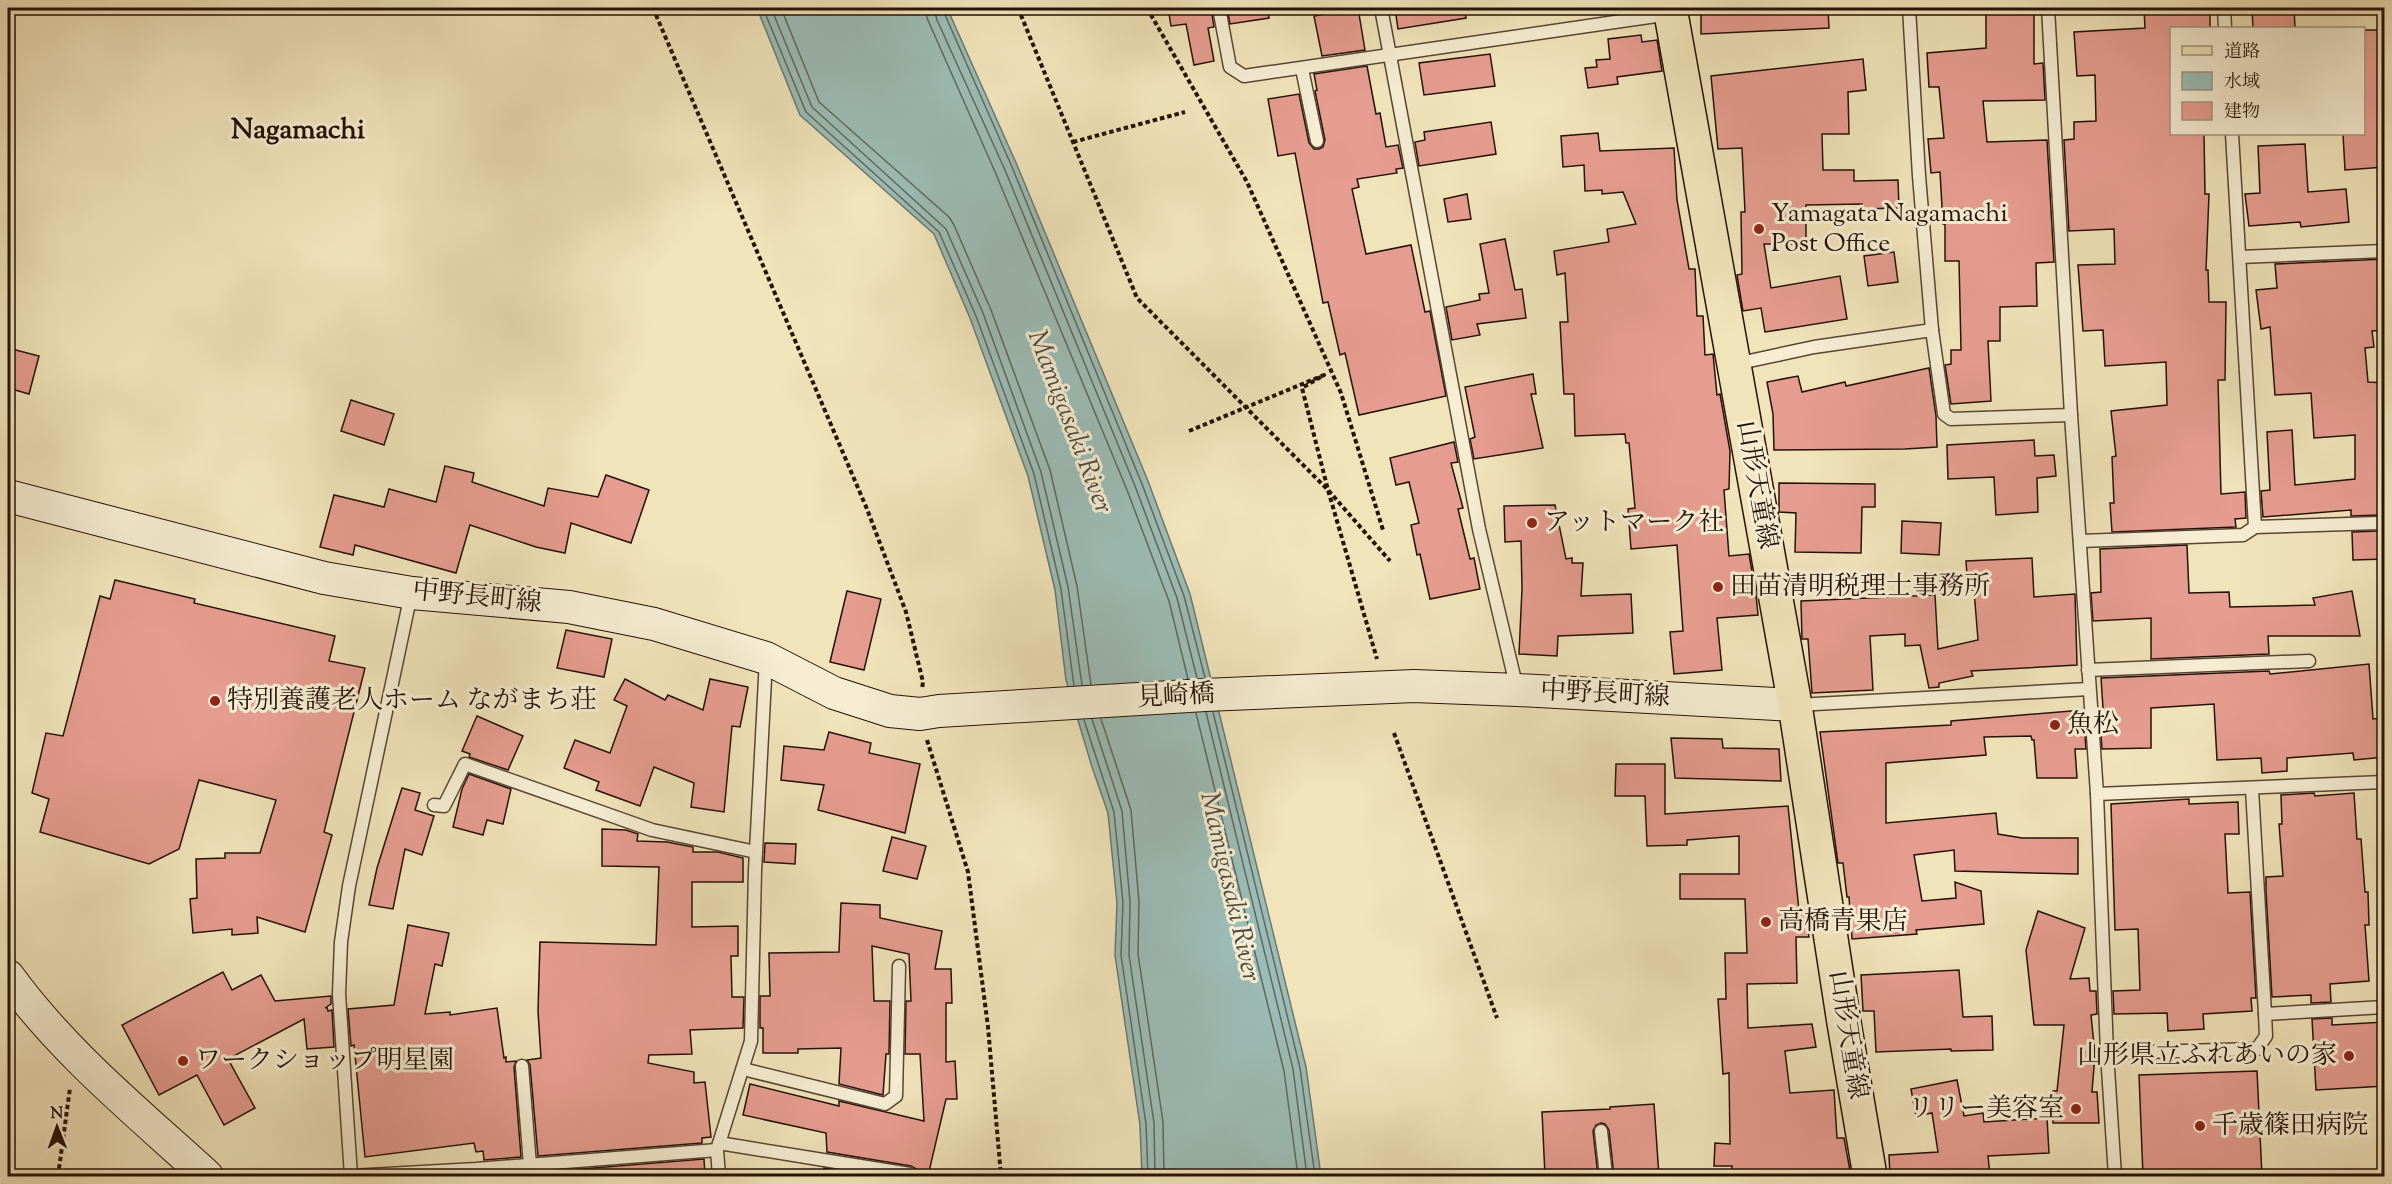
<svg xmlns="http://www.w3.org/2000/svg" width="2392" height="1184" font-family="'Sorts Mill Goudy','Noto Serif JP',serif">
<rect width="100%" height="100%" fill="#f1e4bb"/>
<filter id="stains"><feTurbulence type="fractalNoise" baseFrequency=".00333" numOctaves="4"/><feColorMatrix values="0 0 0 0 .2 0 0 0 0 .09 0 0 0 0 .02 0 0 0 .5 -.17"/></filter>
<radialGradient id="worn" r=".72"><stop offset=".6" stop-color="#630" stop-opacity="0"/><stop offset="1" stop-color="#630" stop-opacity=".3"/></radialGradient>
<path fill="#9cbdb7" stroke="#6c7870" stroke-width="1.5" d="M757,8H947L1017,165L1148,481L1190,594L1306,1067L1321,1176H1142L1140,1125L1115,955L1117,903L1108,813L1092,767L1066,680L1055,590L1028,476L970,318L934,234L800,115Z"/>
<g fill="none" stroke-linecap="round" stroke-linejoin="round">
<g stroke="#60675e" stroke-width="1.5">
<path d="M763,8L806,112L939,232L976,316L1034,474L1061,589L1074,686"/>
<path d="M771,8L812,107L946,229L983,313L1041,472L1068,587L1082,685"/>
<path d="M781,8L819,102L949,217L954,225L991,310L1050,470L1077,586L1091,685"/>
<path d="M925,8L927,18L996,174L1127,490L1169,601L1188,679"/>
<path d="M934,8L937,20L1005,170L1135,486L1177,598L1197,678"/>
<path d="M942,8L1012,167L1142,484L1184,596L1205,678"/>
<path d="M1206,712L1293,1069L1307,1176"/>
<path d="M1213,712L1300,1068L1315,1176"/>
<path d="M1196,713L1284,1071L1298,1176"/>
<path d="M1092,719L1122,811L1130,902L1129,955L1154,1123L1155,1176"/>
<path d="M1101,719L1131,810L1139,902L1138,954L1163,1122L1164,1176"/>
<path d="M1084,720L1114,812L1123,903L1121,955L1146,1124L1148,1176"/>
</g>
</g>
<g fill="#e69d91" stroke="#241106" stroke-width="1.5">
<path d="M1168,8H1211L1214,27L1208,28L1214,61L1194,65L1186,24L1171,26Z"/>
<path d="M1227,8H1268L1269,18L1230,24Z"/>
<path d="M1358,8L1365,50L1322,56L1314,16Z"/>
<path d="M1395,8H1465L1466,18L1398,29Z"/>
<path d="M1701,8H1828L1829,28L1701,34Z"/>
<path d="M1986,8H2034V64L2043,63L2045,100L1983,101L1987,142L2047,140L2054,262L2036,263L2037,306L2000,307V341H1988L1991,401L1951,404L1945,365L1951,364V350H1961L1959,261H1945V224H1943L1940,172L1931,173L1928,139L1944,138L1939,87H1929L1927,53L1986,48Z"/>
<path d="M2144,8H2210V28H2172V134H2204L2205,194H2209L2206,270H2208L2209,302H2226L2225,380H2218L2221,494L2245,492L2246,518L2235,519L2236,527L2112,532L2110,503H2114L2112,457L2116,456L2111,411L2167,405L2166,362L2105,366L2103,330L2083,331L2078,265L2115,264L2114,229L2069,231L2064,140L2074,139V122L2096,121L2095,75L2077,76L2074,32L2145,28Z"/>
<path d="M2252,8H2294L2295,28H2253Z"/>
<path d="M2364,30H2385V167L2345,170L2343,134H2364Z"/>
<path d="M1641,35L1642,42L1657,40L1662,71L1617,77L1618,84L1588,88L1585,68L1597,67L1596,60L1610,59L1608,39Z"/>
<path d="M1490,54L1495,86L1424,95L1419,63Z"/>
<path d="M1863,59L1866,90L1848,92L1849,134H1822L1823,170H1854V181L1898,180L1899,208L1862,209V204L1806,205V244H1764L1771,288L1840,276L1847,319L1765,332L1761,308L1743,311L1737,275L1742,274L1741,212H1745L1742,148L1718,149L1711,76Z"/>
<path d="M1367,66L1376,114L1380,113L1386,147L1398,145L1403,168L1396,169L1397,173L1357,179L1359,187L1352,189L1366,254L1411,245L1425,312L1430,311L1446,396L1359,415L1345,353L1340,355L1328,302L1323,303L1295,153L1278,156L1268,99L1299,94L1309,143L1314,149H1319L1323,147L1325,140L1315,91L1317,90L1314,74Z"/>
<path d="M1491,122L1496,154L1419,166L1415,142L1425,140L1424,132Z"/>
<path d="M1598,133L1600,151L1674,148L1677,200L1689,269H1695L1697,316H1703L1705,355L1713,354L1717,395L1720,394L1730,451L1729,489L1724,490L1729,556L1749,554L1756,595L1758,615L1717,618L1722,670L1674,674L1670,632L1683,631L1677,545L1631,549L1628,509L1635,508L1629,443H1626L1625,434L1575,436L1574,394H1564L1560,322H1568L1565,273L1557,275L1554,251L1609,242L1607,229L1636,224L1623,192L1602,194V190L1585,191L1584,165L1563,167L1561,136Z"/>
<path d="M2305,144L2308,192L2346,189L2349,222L2301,227L2300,222L2249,226L2245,194L2260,193L2258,146Z"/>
<path d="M1467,194L1471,219L1448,222L1444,199Z"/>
<path d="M1505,239L1515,290L1522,289L1526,318L1477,324L1480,335L1452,340L1446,307L1480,300L1479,294L1489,293L1480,244Z"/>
<path d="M1894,252L1898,282L1868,286L1864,256Z"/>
<path d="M2385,259V330L2372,331L2374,347L2365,348L2368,382L2385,383V517L2379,515L2351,516V510L2263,517L2261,491L2270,490L2267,432L2292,430L2295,485L2355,479V435L2314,438L2311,393L2275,395L2270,327L2261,329L2256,290L2277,288L2275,264Z"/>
<path d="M8,348L39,356L29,394L8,388Z"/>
<path d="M1929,368L1936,416L1937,447L1905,449L1774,450L1773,414L1767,382L1798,376L1802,392L1845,382L1846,386Z"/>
<path d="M1533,374L1536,394H1531L1543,448L1474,459L1470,439L1475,437L1465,387Z"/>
<path d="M351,400L394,414L384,445L341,431Z"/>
<path d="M2034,440L2035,456L2054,455L2056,476L2037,478L2038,512L1996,515L1994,477L1948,479L1947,445Z"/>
<path d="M1454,442L1458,462L1451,463L1463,508L1458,509L1470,559L1474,558L1480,589L1430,599L1420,554L1417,555L1411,525L1419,523L1409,482L1396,485L1390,458Z"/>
<path d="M445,466L474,473L472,482L544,506L548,488L598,497L606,475L649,490L631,543L571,523L565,553L536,547L470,525L456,573L355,545L353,555L320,547L334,495L384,507L389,489L436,502Z"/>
<path d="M1779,483L1875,484V507H1862L1861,553L1795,552L1796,513L1779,512Z"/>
<path d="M1555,505L1566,559L1572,558V563H1583L1581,596L1631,594L1633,633L1558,636L1557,656L1519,654L1522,589L1521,541L1505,542L1504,506Z"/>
<path d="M1902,521L1941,523L1939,555L1901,553Z"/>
<path d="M2385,529V559L2353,560L2352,532L2379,531Z"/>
<path d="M2187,545L2189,593L2229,592L2230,607L2315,605L2313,598L2352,591L2360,636H2268L2269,654L2151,659V618L2093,621L2091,593L2101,592L2100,549Z"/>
<path d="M2032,558L2034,597L2075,594L2077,665L1971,671L1973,676L1939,683V687L1929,688L1920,645L1905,646V634L1870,636L1873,690L1812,693L1808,639H1802L1801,601L1935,595L1938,649L1978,640L1974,590H1968L1966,561Z"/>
<path d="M115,580L195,599L194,603L335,636L329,661L365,668L324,832L332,835L305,932L257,917L258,933L232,935V929L193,933L190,899L197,898L196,859L225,858V853H260L276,800L199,780L179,849L149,864L40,832L49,799L32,793L46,733L63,736L100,596L110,599Z"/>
<path d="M847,591L881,599L864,670L830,662Z"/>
<path d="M566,630L612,639L604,677L557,668Z"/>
<path d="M2369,664L2373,719L2383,718L2385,757L2354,760L2353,753L2287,758V771L2262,773L2261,758L2217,760L2214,704L2151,708V748L2102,749L2099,709L2103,708L2101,678L2269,671L2270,674Z"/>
<path d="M625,679L665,700L668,695L703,710L710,679L748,687L740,727L732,726L724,812L691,807L694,783L654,767L640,806L596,790L599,782L564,768L575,740L610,753L627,706L614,700Z"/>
<path d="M2083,710L2086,749H2075L2077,778H2037L2034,740H2032L2031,736L1984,737L1986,755L1886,763V823L1996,813L1998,834L2022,838H2078V874L1955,871L1954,850L1914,855L1922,901L1956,898L1955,882L1981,891L1984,924L1916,930L1917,934L1852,939L1849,897H1847L1843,863H1838L1820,732L1951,725V721Z"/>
<path d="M477,716L523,736L508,770L469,757L470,754L462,751Z"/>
<path d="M829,732L871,743L869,753L920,764L905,833L818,810L824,785L781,780L784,746L824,750Z"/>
<path d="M1671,738L1722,739L1723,748L1779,749L1781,781L1675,778Z"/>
<path d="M1616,764H1665V814L1788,806L1799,910H1805L1809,937H1796L1797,983L1747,984L1748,1028L1812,1024L1816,1047L1785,1051L1790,1093L1834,1090L1837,1138H1844L1851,1176H1732V1166H1714L1715,1143L1730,1144L1729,1073L1723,1074L1718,999H1726L1725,953H1747L1745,899H1680V874H1739V836L1687,840V845L1647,846L1645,796H1615Z"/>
<path d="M469,774L511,789L503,824L487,820L483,835L453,827L462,789Z"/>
<path d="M402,788L420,793L415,810L434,816L422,855L405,849L393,909L369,905L377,868Z"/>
<path d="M2314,793L2315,796L2354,793L2357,839H2361L2365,892H2368L2369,925H2365L2369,981L2330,984L2331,1002L2311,1003V995L2272,997L2266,891V877L2283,876L2279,824H2282L2281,795Z"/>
<path d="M2189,799V804L2238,802L2239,834H2225L2228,893L2250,892L2256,998H2251L2252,1011L2203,1014L2204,1029L2168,1031L2167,1013L2114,1014L2113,991L2140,990L2138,929L2115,930L2111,804Z"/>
<path d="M602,829L626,830L638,834L637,841L667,842L693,847V852H718L743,858V882H692V927L738,926V956H731L732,997H744L743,1028L690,1030L692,1054L649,1055L648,1063L694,1072V1083L705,1082L711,1137L702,1138V1143L538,1156L530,1065L527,1060L541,1058L538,1011L540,942L656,945L659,867L602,866Z"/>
<path d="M892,837L926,846L917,879L883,871Z"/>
<path d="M765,843L796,844L795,864L764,862Z"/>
<path d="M841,903L880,905V918L942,931L935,969H951L952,1003H946V1062L955,1061L957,1099H946L928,1176H920L918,1170L911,1166L827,1152L826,1133L743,1115L750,1084L839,1106V1101L924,1121L920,1054H905L906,1001H911L909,954L872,946L874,1001H890L889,1054H886L883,1095L839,1084L841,1048L798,1049V1053H763V1028H760V996H770L769,953L839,952Z"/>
<path d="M2038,911L2085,928L2070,979L2089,978L2090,991H2096L2097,1014L2091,1015L2095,1054L2092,1092H2097L2099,1123H2053V1091H2057L2064,1025H2034L2026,950Z"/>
<path d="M408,925L449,933L442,966L435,964L425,1014L450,1012V1015L497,1008L504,1058L506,1057V1062L516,1061L514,1067L521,1157L484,1160L483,1151L476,1152L474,1143L365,1157L354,1045L351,1046L348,1009L394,1005Z"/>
<path d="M1959,970L1963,1017L1992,1016L1993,1050L1951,1051V1049L1876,1052L1874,1011H1863L1861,975Z"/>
<path d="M223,972L232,990L261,975L275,1001L331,996V1004L325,1008L327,1007L328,1011L332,1010L334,1047L307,1049L304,1019L228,1059L255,1108L224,1125L197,1075L159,1095L122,1025Z"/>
<path d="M2332,1018V1025L2385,1022V1086L2316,1090L2312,1019Z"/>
<path d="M2257,1071L2262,1176H2143L2139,1075Z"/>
<path d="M1957,1080L1964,1116L1983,1113L1984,1122L2047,1118L2049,1153L1988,1156L1990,1176H1890L1889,1155L1938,1152L1932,1113L1916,1116L1911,1089Z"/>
<path d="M1654,1104L1659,1176H1614L1609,1130L1605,1124L1601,1123L1596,1125L1593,1131L1598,1176H1545L1542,1112L1610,1109V1107Z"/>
<path d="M704,1159L705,1176H486L531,1173Z"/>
<path d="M824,1168L874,1176H823Z"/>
</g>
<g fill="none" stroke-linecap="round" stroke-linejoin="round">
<g stroke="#574633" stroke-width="15">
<g id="lane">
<path d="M1219,8L1230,67L1244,76L1670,14"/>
<path d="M1381,8L1479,529L1517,689"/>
<path d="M1909,8L1919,176L1932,330"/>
<path d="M2048,8L2071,415L2097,794L2107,1053L2115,1176"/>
<path d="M2224,8L2225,28"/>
<path d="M1302,69L1317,141"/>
<path d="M2240,257L2384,251"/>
<path d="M1735,364L1814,347L1932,330L1944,414L1951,419L2071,415"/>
<path d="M2255,527L2379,523"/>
<path d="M2080,541L2243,535L2255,527L2232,134"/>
<path d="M411,594L349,886L341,942L339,994L351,1176L476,1169L717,1150"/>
<path d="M2088,670L2309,661"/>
<path d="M1797,705L2089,689"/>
<path d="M2252,789L2265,1014L2384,1007"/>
<path d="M2097,794L2384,782"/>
<path d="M434,805L444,806L465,764L652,830L756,852"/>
<path d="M2107,1053L2257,1049L2266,1036L2265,1014"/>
<path d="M522,1066L530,1165"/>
<path d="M743,1069L885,1104L896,1096L899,966"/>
<path d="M1601,1131L1606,1176"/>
<path d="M719,1143L910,1174L912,1176"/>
<path d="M719,1176L717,1150L751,1041L755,871L766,659"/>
</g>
</g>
<g stroke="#241106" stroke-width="34">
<g id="secondary">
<path d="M8,496L324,578L412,593L569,607L654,624L766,658L834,693L890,711L920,714L939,711L1205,695L1414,686L1518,690L1795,705"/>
<path d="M8,976C63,1052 138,1113 207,1176"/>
</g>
</g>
<g stroke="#241106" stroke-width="36">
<path id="primary" d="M1670,8L1795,705L1844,1023L1870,1176"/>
</g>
<g stroke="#241106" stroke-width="4" stroke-dasharray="4.5 3" stroke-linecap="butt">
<path d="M653,8L867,509L906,612L923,682L922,689"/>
<path d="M1018,8L1137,298L1328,490L1390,561"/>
<path d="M1147,8L1247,182L1341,393L1383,530"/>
<path d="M1073,142L1185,112"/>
<path d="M1189,431L1324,375L1302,388L1328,490L1377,659"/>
<path d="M1394,733L1497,1018"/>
<path d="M927,740L968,872L988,1027L1001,1176"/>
<path d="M58,1176L70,1088"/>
</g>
<use href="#lane" stroke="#f6edd3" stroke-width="12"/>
<use href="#secondary" stroke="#f6edd3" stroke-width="32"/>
<use href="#primary" stroke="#f1e4bb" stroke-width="33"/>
</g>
<g fill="#8f2418" stroke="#f6edd3" stroke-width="2">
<circle cx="1759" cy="229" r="6"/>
<circle cx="1532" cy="523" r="6"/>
<circle cx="1718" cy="587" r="6"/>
<circle cx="215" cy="701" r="6"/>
<circle cx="2055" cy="725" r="6"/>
<circle cx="1766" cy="922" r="6"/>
<circle cx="2349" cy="1056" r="6"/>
<circle cx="183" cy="1061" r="6"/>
<circle cx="2076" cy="1109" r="6"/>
<circle cx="2200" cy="1126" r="6"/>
</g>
<g text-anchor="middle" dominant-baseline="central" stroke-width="6" stroke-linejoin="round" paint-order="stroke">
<g font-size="26" fill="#241106" stroke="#f6edd3" text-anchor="start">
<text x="1771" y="214">Yamagata Nagamachi<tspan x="1771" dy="30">Post Office</tspan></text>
<text x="1544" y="523">アットマーク社</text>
<text x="1730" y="587">田苗清明税理士事務所</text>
<text x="227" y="701">特別養護老人ホーム ながまち荘</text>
<text x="2067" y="725">魚松</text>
<text x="1778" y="922">高橋青果店</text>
<text x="2337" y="1056" text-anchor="end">山形県立ふれあいの家</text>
<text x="195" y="1061">ワークショップ明星園</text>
<text x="2064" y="1109" text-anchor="end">リリー美容室</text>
<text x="2212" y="1126">千歳篠田病院</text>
</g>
<g font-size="26" fill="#241106" stroke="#f6edd3">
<text transform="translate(1756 485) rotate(80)">山形天童線</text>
<text transform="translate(477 598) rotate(6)">中野長町線</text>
<text transform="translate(1605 695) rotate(3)">中野長町線</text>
<text transform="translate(1176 697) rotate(-3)">見崎橋</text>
<text transform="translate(1847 1035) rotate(81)">山形天童線</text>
</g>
<g font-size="27" font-style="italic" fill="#4e4d44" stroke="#f6edd3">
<text transform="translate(1069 422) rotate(69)">Mamigasaki River</text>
<text transform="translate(1229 887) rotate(77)">Mamigasaki River</text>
</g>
<g font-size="28" font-weight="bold" fill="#241106" stroke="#f6edd3">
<text x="298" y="131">Nagamachi</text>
</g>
</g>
<rect width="2392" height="1184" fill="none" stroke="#f1e4bb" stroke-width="30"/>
<rect x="9" y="9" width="2374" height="1166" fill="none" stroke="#241106" stroke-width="3"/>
<rect x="15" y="15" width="2362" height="1154" fill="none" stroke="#241106" stroke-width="1.5"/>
<rect x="2170" y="27" width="195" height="108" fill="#f6edd3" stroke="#a29581" stroke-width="1.5"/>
<rect x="2182" y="46" width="30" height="9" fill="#f1e4bb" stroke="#a29581" stroke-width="1.5"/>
<text x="2224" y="57" font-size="18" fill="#241106">道路</text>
<rect x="2182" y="72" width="30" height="18" fill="#9cbdb7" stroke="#a29581" stroke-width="1.5"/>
<text x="2224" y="87" font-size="18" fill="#241106">水域</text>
<rect x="2182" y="102" width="30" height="18" fill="#e69d91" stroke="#a29581" stroke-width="1.5"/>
<text x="2224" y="117" font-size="18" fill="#241106">建物</text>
<g transform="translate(57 1127) rotate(359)" stroke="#f6edd3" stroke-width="4.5" paint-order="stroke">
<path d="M0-4.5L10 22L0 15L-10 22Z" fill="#241106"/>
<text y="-9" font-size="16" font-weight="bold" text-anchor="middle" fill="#241106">N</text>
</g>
<rect width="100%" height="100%" filter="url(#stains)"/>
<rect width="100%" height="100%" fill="url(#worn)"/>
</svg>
